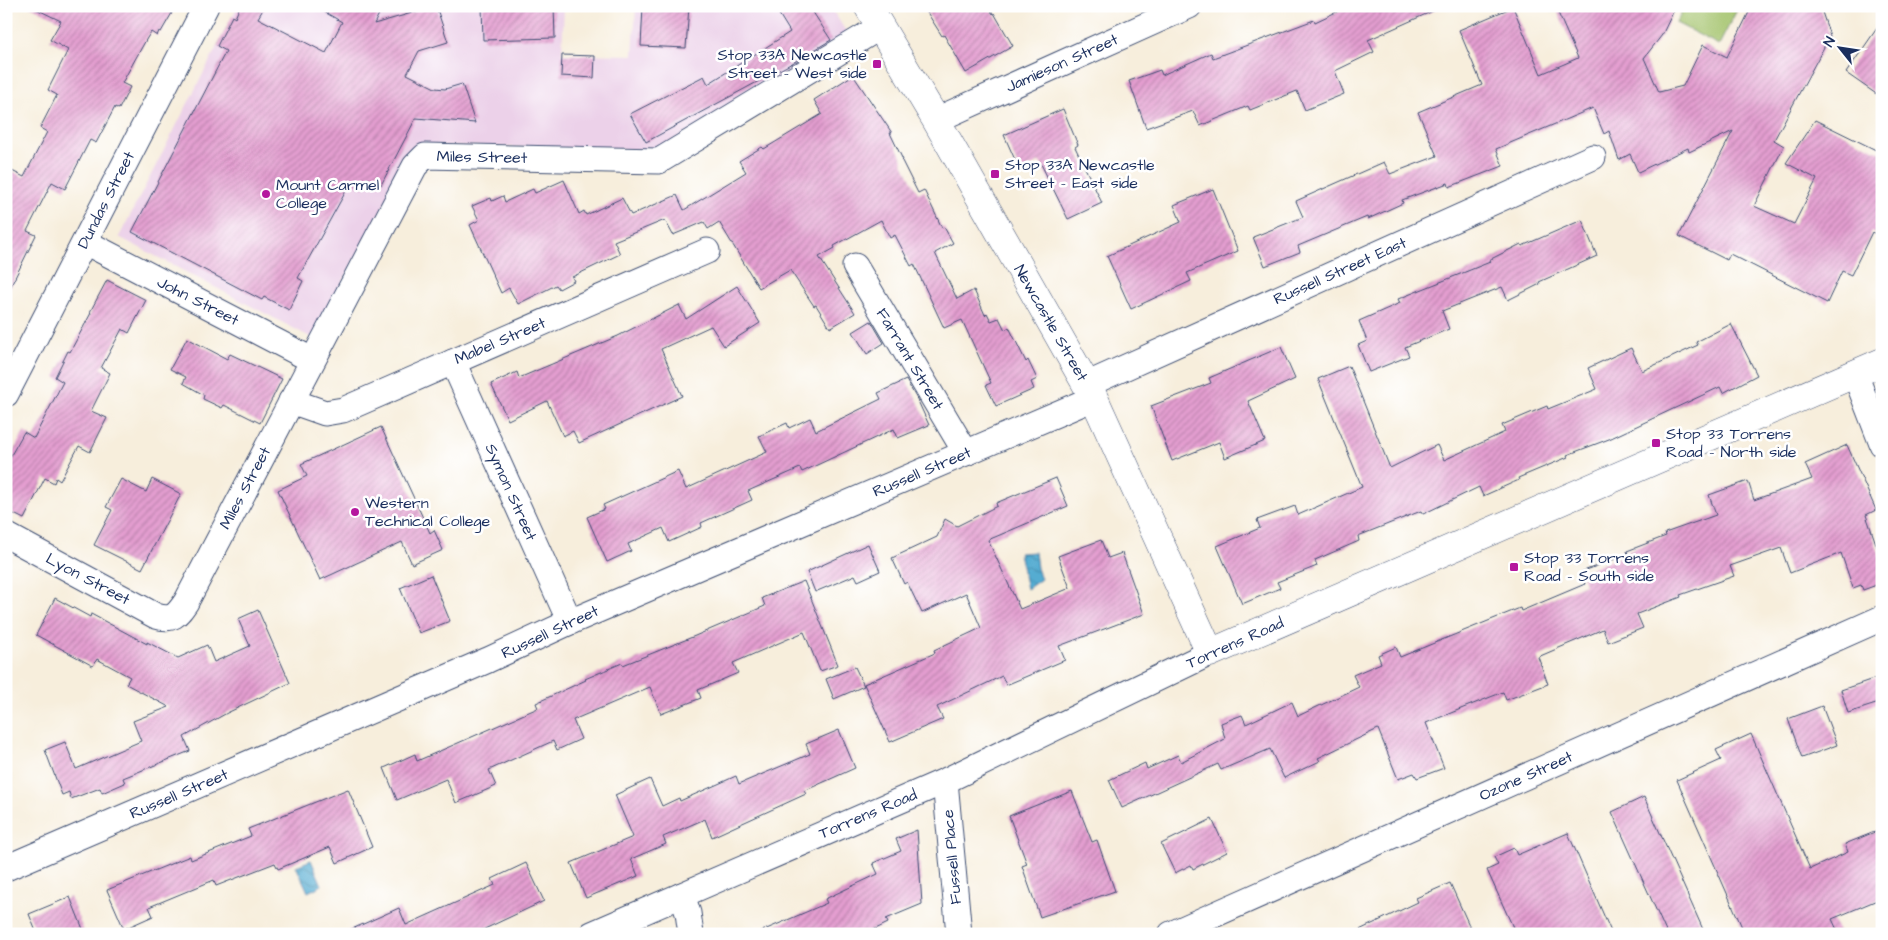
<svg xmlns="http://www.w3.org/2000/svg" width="1888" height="940" font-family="'Architects Daughter',sans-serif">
<defs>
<pattern id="water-waves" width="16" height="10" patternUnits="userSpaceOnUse" patternTransform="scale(1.25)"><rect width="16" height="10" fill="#54acd1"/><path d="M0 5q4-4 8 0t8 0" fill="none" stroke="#458cad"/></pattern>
<pattern id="building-hatch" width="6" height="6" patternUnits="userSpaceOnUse" patternTransform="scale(1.25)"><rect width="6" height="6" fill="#e49ed0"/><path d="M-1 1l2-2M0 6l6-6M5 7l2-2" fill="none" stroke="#b881ac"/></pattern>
</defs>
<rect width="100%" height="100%" fill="#fff"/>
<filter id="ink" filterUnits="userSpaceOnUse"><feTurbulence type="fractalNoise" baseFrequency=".02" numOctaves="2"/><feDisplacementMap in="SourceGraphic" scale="10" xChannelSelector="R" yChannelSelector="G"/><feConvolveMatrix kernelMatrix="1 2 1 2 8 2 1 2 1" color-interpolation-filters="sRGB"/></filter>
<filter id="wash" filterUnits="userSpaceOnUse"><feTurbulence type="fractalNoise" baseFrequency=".0096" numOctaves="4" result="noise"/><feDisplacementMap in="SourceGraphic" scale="20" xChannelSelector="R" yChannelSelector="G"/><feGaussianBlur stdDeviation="1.12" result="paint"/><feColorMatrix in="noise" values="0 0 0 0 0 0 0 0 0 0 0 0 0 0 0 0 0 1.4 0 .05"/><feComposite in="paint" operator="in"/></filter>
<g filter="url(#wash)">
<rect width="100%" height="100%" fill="#f7eedc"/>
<path fill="#ecd1e9" d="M238,6H564L562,54L633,55L636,6H830L850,38L657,150L417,145L312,338L119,237Z"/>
<path fill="#a3c26a" stroke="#5f7864" d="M1684,6H1739L1719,45L1676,23Z"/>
<g fill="url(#water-waves)" stroke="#386e98">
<path d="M1035,552L1037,568L1041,579L1027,589L1019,553Z"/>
<path d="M311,860L322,885L308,892L296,866Z"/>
</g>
<g id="blocks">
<g fill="url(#building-hatch)">
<path d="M30,6H161L172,13L161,32L159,31L157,36L151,32L147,38L122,83L130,87L119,109L115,107L96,143L90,140L65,189L52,182L27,231L36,235L6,296V168L24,177L47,132L40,128L57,95L48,90L68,50L50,40L61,21Z"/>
<path d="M240,6H265L258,18L326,53L342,22L314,6H383L374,24L436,6L448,42L419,51L407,74L435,88L445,89L462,84L475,123L416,118L381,185L367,178L363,188L351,182L298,278L303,281L289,310L264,297L262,300L132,232L226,51L217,46L232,16L235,18Z"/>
<path d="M482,6H554L555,38L483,40Z"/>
<path d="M643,6H689L686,48L641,46Z"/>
<path d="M774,6H809L831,40L796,61L646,142L630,114L704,76L708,84L790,32Z"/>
<path d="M923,6H988L993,14L994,13L1013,46L966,73L944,35L942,36Z"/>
<path d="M1349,6H1444L1368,40L1374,52L1335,71L1344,94L1305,110L1297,91L1250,110L1248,106L1200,126L1193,111L1146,128L1129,81L1160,70L1162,75L1211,53L1213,58L1314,20L1315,22Z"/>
<path d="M1555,6H1676L1662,35L1644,58L1659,92L1683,86L1703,45L1727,57L1752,6H1820L1830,36L1774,140L1784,146L1754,206L1794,224L1817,179L1786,163L1815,120L1882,153V237L1872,232L1851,275L1842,271L1827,303L1730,254L1727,260L1679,236L1733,131L1689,152L1688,148L1638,172L1630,154L1619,160L1609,131L1604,134L1593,108L1496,149L1503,166L1449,187L1448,183L1402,200L1403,203L1368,219L1367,217L1298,246L1300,252L1265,266L1253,237L1303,217L1296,201L1384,162L1390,174L1437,156L1418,112L1482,85L1459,30L1513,7L1541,74L1578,58Z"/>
<path d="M1882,21V98L1846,73Z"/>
<path d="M562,55L595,56L594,78L561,76Z"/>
<path d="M853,75L892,133H890L903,160L902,161L918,193L924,190L942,228L944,227L953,243L935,253L957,299L974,290L985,315L987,313L991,321L999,318L1005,330L1009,327L1026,362L1028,360L1037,379L1031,382L1034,389L996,406L986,385L991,383L962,320L944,328L914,264L911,266L895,235L890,238L881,220L834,246L835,248L819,257L855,313L830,328L816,305L814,306L790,270L759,288L719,222L708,229L704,222L673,235L665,220L614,241L620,254L572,277L574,281L559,289L556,285L518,304L509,288L501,293L470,225L479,220L472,206L491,198L492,201L503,196L505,202L533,189L535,193L564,180L579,214L584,211L586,215L622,198L631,215L677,195L684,210L746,172L739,161L762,147L764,149L822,114L814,100Z"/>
<path d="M1063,109L1078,145L1075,147L1102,203L1068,219L1040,162L1020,171L1004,135Z"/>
<path d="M1213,189L1238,251L1187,273L1191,281L1131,309L1107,256L1181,222L1174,205Z"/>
<path d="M1582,220L1597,256L1539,282L1540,284L1508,300L1502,287L1442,311L1449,329L1405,347L1409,356L1369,372L1358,345L1367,341L1359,321L1400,303L1398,299L1490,262L1489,260L1521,244L1522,246Z"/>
<path d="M107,280L146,300L129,333L122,329L101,368L110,373L91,411L107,418L90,452L79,446L60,481L56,478L54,483L45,478L24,519L6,510V464L24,432L34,438L63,382L55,377L68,351L70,352L91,313L90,312Z"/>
<path d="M737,286L760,323L724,346L711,326L661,349L682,396L579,443L573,431L563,436L547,401L508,420L491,384L517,372L519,378L618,336L679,305L686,319Z"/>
<path d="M871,321L884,343L867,354L853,332Z"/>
<path d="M1731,324L1757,375L1723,393L1720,387L1609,439L1567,455L1568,457L1518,478L1519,480L1483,496L1479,487L1423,514L1421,511L1358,536L1359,541L1315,560L1317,566L1277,582L1280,588L1242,604L1217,546L1260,528L1257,520L1295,506L1298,515L1362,487L1318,379L1349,366L1390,468L1437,445L1444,460L1505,432L1502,425L1547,406L1548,409L1597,389L1588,368L1631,348L1642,371L1698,345L1696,342Z"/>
<path d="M187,338L227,359L230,354L282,379L260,423L224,405L222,408L203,399L204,395L183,383L186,377L170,369Z"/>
<path d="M1281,347L1295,379L1248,401L1265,441L1225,458L1219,442L1172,461L1151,406L1211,383L1209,378Z"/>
<path d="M906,380L918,401L929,425L898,438L894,429L802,472L800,468L748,491L752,500L701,523L702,527L669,542L663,528L628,544L631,551L607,562L587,517L605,509L603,505L678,471L686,489L767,452L759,436L787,423L789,428L810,418L816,431L881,399L878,393Z"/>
<path d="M381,427L430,533L434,530L443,550L412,564L402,542L320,580L278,490L307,476L301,464Z"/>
<path d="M1847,445L1876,510L1866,515L1882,561V583L1863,590L1861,585L1853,588L1841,553L1790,573L1781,548L1730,566L1734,576L1680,595L1681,597L1637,614L1643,628L1608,642L1603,629L1538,657L1548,684L1506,700L1503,692L1426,723L1444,768L1417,778L1414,773L1398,779L1378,729L1318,758L1320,761L1284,778L1270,749L1221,770L1218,764L1122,808L1109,780L1145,763L1147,769L1178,755L1181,762L1225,739L1221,723L1242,715L1246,724L1292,702L1298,716L1359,687L1353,675L1381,663L1378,655L1396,647L1400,657L1520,608L1521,611L1585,584L1581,572L1628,554L1627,551L1666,536L1665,533L1716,515L1709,495L1748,481L1754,500L1812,479L1805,464Z"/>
<path d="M1056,478L1068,506L988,540L1020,609L1070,588L1058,556L1101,540L1108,558L1122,553L1144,614L1059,646L1065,660L1006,685L1002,676L937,707L943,719L890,742L864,684L935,653L934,650L981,628L966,593L922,613L907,582L904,584L892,558L937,537L945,519L957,526L997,506L996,503Z"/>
<path d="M121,479L146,492L152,479L181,494L142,569L94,545L112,510L106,507Z"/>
<path d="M868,544L880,571L858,581L855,575L815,592L807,572Z"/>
<path d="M431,575L450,621L419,633L400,588Z"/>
<path d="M804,581L838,665L820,671L804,632L733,663L738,673L698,690L701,698L661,714L650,687L573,720L581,739L557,750L553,741L489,770L496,786L456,803L446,779L397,800L384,768L415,754L417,761L538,708L536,703L586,680L585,679L622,663L623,665L695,636L765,606L762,598Z"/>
<path d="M55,598L90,617L91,614L147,644V642L178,658L207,645L214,662L250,646L238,619L258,610L290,683L227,713L184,737L190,751L123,778L125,783L102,793L100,788L71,799L69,792L62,795L45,750L65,742L76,769L141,741L133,721L169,707L126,684L130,677L97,659L93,666L36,635Z"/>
<path d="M855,667L864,686L834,699L826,679Z"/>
<path d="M1882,676V702L1848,713L1841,690Z"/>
<path d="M1822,706L1837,745L1802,758L1788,719Z"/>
<path d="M839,730L855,768L804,791L806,794L712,837L705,819L663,837L666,844L631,859L638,876L586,898L571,863L633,837L615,795L650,779L662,806L679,798L680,801L736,776L739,784L810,754L806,744Z"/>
<path d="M1751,734L1810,869L1848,852L1845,844L1882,829V898L1832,919L1839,934H1745L1677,780L1721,760L1716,750Z"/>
<path d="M348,789L372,847L337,863L330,847L278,869L275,863L216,886L214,880L149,907L153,916L124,929L107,890L190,856L191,860L251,836L248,829Z"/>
<path d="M1072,791L1092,842L1097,840L1115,891L1040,917L1022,866L1027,864L1009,816Z"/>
<path d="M1644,797L1705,934H1667L1612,812Z"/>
<path d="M1212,819L1227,852L1193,869L1191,865L1175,873L1161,844Z"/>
<path d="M917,830L922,904L886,919L888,923L865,934H755L827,903L825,899L878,874L873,863L901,851L896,839Z"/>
<path d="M1568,833L1612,934H1516L1487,870L1498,865L1494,857L1514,848L1517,855Z"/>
<path d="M526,863L544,901L474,934H341L399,908L406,925L495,885L492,879Z"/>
<path d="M1450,883L1473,934H1351L1418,902L1416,898Z"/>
<path d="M70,897L85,934H37L29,914Z"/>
</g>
</g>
</g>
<g filter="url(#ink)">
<use href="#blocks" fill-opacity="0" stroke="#3c4c71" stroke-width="1"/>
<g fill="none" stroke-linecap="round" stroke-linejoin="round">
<g stroke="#3c4c71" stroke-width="27">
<g id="minor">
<path d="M936,120L1189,6"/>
<path d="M85,242L312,360"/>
<path d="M855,266L966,453"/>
<path d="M453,362L570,622"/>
<path d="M1855,374L1882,444"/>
<path d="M1086,385L1593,157"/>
<path d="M6,394L206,6"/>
<path d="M291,401L325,413L343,410L707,251"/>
<path d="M6,535L156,616C173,621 177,615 186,602L415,166L425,156L659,161L880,27"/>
<path d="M945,781L959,934"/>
<path d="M6,868L488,660L570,622L1094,398"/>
<path d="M682,895L688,913L691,934"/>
<path d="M592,934L945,781L1210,653"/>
<path d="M1171,934L1882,618"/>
</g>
</g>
<g stroke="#3c4c71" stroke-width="29">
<path id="tertiary" d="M868,6L936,120L1094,398L1210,653L1882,362"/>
</g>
<use href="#minor" stroke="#fff" stroke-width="25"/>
<use href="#tertiary" stroke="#fff" stroke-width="28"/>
</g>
</g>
<g fill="#b5179e" stroke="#fff" stroke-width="2">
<rect x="872" y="59" width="10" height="10" rx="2.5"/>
<rect x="990" y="169" width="10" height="10" rx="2.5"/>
<circle cx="266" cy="194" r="5"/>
<rect x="1651" y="438" width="10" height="10" rx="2.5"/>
<circle cx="355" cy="512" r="5"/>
<rect x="1509" y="562" width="10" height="10" rx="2.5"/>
</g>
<g text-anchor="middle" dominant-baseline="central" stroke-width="5" stroke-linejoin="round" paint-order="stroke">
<g font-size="16" fill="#1b2f5e" stroke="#fff" text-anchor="start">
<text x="867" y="55" text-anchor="end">Stop 33A Newcastle<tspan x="867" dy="18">Street - West side</tspan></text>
<text x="1005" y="165">Stop 33A Newcastle<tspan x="1005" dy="18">Street - East side</tspan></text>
<text x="276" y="185">Mount Carmel<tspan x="276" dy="18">College</tspan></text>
<text x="1666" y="434">Stop 33 Torrens<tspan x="1666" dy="18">Road - North side</tspan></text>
<text x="365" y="503">Western<tspan x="365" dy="18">Technical College</tspan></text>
<text x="1524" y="558">Stop 33 Torrens<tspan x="1524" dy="18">Road - South side</tspan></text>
</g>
<g font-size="16" fill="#1b2f5e" stroke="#fff">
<text transform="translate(1062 63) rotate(-24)">Jamieson Street</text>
<text transform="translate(482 157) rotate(1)">Miles Street</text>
<text transform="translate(106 200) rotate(-63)">Dundas Street</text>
<text transform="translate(1340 271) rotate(-24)">Russell Street East</text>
<text transform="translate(198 301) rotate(27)">John Street</text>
<text transform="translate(1051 323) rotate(60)">Newcastle Street</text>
<text transform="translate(500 341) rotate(-23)">Mabel Street</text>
<text transform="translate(910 359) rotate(59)">Farrant Street</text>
<text transform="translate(922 472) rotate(-23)">Russell Street</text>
<text transform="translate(245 488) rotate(-62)">Miles Street</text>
<text transform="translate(511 492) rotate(66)">Symon Street</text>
<text transform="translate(88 579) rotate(28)">Lyon Street</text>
<text transform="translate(550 632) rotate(-25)">Russell Street</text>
<text transform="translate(1235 643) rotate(-24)">Torrens Road</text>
<text transform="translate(1526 776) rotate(-24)">Ozone Street</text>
<text transform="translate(179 794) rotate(-23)">Russell Street</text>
<text transform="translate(868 814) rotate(-23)">Torrens Road</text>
<text transform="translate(952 857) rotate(-95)">Fussell Place</text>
</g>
</g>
<rect width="1888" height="940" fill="none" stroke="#fff" stroke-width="25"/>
<g transform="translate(1840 48) rotate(300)" stroke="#ffffff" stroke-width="4" paint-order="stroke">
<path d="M0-4L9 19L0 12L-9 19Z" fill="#1b2f5e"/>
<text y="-8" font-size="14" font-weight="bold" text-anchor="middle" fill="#1b2f5e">N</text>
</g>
</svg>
